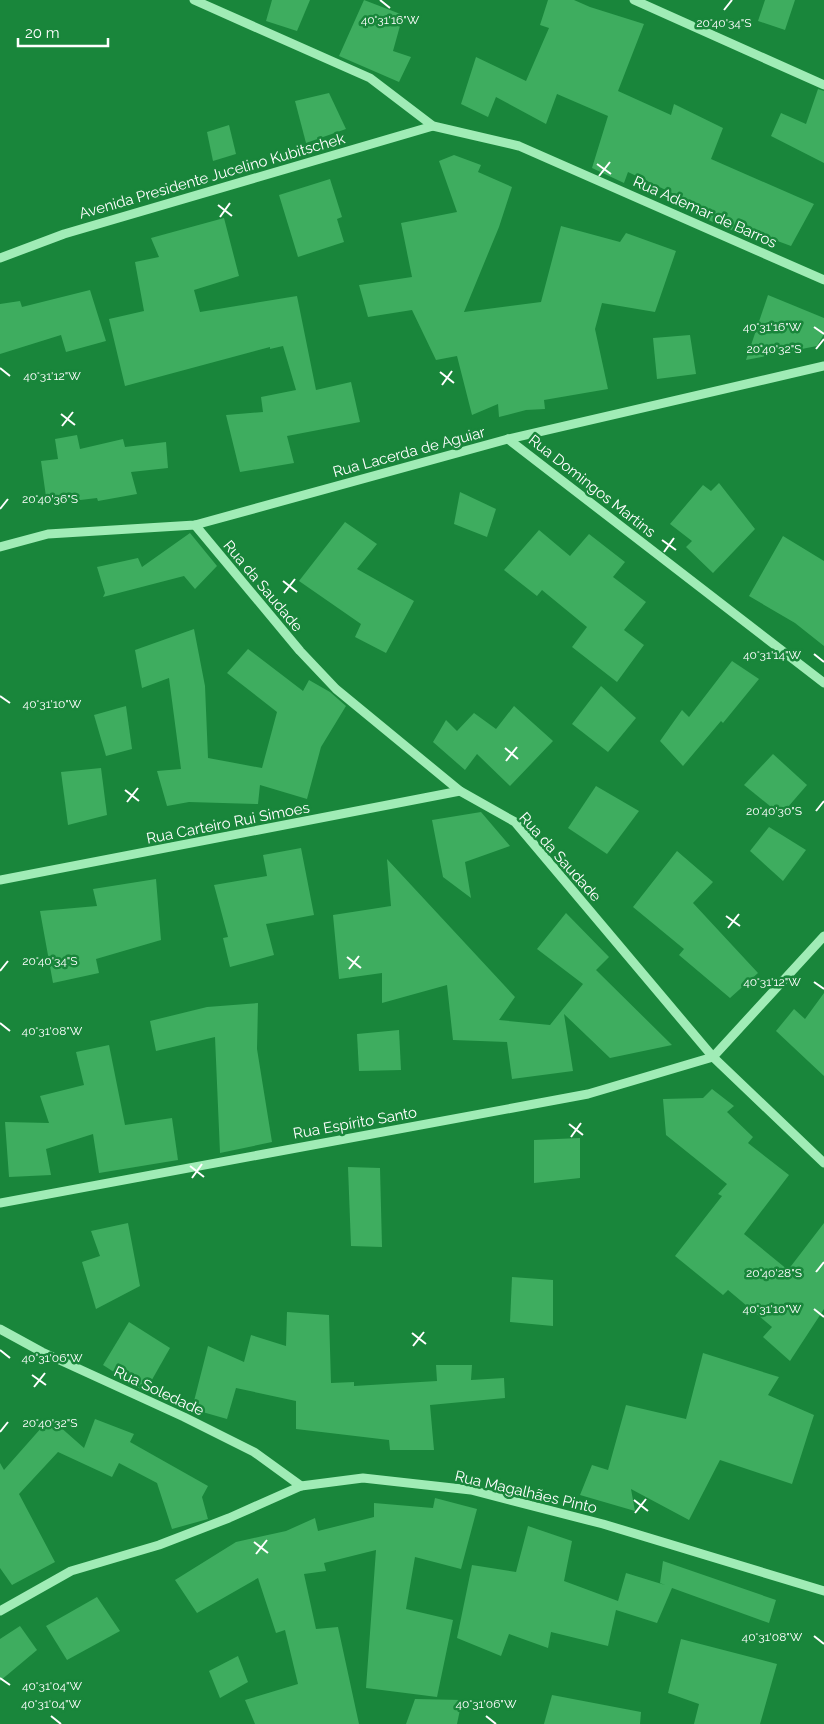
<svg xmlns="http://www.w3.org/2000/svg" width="824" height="1724" font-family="Raleway,sans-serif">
<rect width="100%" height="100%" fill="#19863b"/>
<g fill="#3ead5f">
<path d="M272,0H310L297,31L266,21Z"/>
<path d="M364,0L403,15L393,51L411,57L399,82L339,56Z"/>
<path d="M548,0H574L590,7L644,24L618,91L671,115L674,104L723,128L711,159L814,204L791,246L745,229L743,235L690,212L693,203L628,172L624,183L592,168L608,116L557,94L546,124L496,97L488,117L461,104L476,57L526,81L549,28L540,25Z"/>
<path d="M765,0H795L785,30L758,21Z"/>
<path d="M818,89L824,91V163L771,136L781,113L806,124Z"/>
<path d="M329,93L346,129L306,143L295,101Z"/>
<path d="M229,125L236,154L213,161L207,132Z"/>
<path d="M454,155L481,165L478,172L512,187L499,227L464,312L541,302L561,226L620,242L626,233L676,251L655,312L602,303L595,329L608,389L544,400L545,409L526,410L499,417L498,404L472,415L457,356L436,360L412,310L368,317L359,285L412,277L401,223L457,212L439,161Z"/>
<path d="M330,179L342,217L337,219L344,242L298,257L279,195Z"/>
<path d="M224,218L239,276L194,290L200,312L297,296L316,390L351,382L360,422L287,436L294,463L240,472L226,415L263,412L261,397L296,390L283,346L270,349V347L125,386L109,319L144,311L135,262L159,257L151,238Z"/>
<path d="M90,290L106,341L66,352L61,335L0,354V304L20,301L22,307Z"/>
<path d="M768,295L824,318V334L817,346L746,360Z"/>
<path d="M690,335L696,374L657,379L653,338Z"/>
<path d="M77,435L80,449L123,439L125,447L166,442L168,468L131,472L137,494L98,501L97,498L47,504L41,461L58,459L55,439Z"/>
<path d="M719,483L755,529L713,573L686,547L692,541L670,524L703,485L711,491Z"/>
<path d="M460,492L496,509L487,537L454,524Z"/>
<path d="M345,522L377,544L357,569L414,601L386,653L355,637L361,624L299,581Z"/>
<path d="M539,530L570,556L589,534L625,562L613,577L646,602L624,630L644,645L617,682L572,647L587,627L542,590L537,596L504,570Z"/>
<path d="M190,533L217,566L195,589L184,576L103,597L105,593L97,567L138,558L142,567Z"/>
<path d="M783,536L824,561V646L795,623L749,596Z"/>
<path d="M194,629L205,686L208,758L262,768L277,712L227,673L248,649L303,691L309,680L330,692L346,706L321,747L307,799L260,785L258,804L189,802L167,806L157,771L181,769L169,678L142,688L135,650Z"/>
<path d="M732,661L759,679L723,723L721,721L683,766L660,741L682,710L689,717Z"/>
<path d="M601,686L636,718L608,752L572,724Z"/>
<path d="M126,706L132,749L106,756L94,715Z"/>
<path d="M514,706L553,741L510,786L477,754L465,770L433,742L446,720L457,731L474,713L496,729Z"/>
<path d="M773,754L807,785L781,815L744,785Z"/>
<path d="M101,768L107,815L68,825L61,772Z"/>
<path d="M596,786L639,811L607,854L568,828Z"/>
<path d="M481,812L510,846L465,862L471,898L443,877L432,820Z"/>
<path d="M769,827L806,850L783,881L750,851Z"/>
<path d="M301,848L314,915L266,924L274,955L230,967L223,938L228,937L214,885L267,876L263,855Z"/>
<path d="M677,851L713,882L693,903L758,973L730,998L679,955L684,949L633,907Z"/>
<path d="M387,859L515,997L499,1020L550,1025L583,984L537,949L566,913L609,957L596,970L672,1045L610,1058L564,1014L573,1071L512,1079L507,1042L453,1040L447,985L382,1003V973L339,979L333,915L391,906Z"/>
<path d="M156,879L161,940L96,959L99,973L53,983L40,911L97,906L93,889Z"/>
<path d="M824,993V1076L776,1031L794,1009L805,1019Z"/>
<path d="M258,1003L257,1049L272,1142L220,1153L215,1037L156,1051L150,1021L207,1007Z"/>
<path d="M399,1030L401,1070L359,1071L357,1034Z"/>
<path d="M109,1045L125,1125L172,1118L178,1160L99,1173L93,1134L46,1149L51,1175L9,1177L5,1122L49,1123L40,1096L84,1085L76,1052Z"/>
<path d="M712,1089L734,1106L727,1112L753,1137L748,1143L789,1175L744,1234L788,1270L824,1223V1309L790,1361L763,1337L772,1327L728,1290L723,1295L675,1256L722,1196L718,1194L727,1184L666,1135L663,1099L703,1098Z"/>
<path d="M580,1138V1178L534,1183V1140Z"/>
<path d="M348,1167L380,1168L382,1247L351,1246Z"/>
<path d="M128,1223L140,1286L96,1309L82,1262L100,1256L91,1231Z"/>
<path d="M512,1277L553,1280V1326L510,1322Z"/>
<path d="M287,1312L329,1315L331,1383L354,1382V1386L437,1381L436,1365H472L471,1380L504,1378L505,1398L430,1405L434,1450H390L389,1440L296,1429V1401L236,1388L227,1419L192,1409L208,1346L244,1362L251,1335L286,1346Z"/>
<path d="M129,1322L170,1348L145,1392L103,1365Z"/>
<path d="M703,1353L779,1377L768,1395L814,1415L792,1484L720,1460L689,1520L631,1489L635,1511L580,1495L592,1465L608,1470L626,1405L686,1419Z"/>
<path d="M50,1418L84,1448L95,1419L134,1434L130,1442L208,1486L202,1497L208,1519L172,1529L157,1483L119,1463L112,1477L58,1452L19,1494L55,1562L12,1585L0,1568V1463L4,1470Z"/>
<path d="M435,1498L477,1509L461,1569L415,1557L406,1609L453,1620L437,1697L366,1688L376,1550L324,1563L326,1571L304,1574L316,1629L338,1627L359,1724H255L245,1700L298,1684L285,1630L276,1633L258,1578L197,1613L175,1580L236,1542L286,1531L315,1518L318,1531L374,1517V1503L433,1508Z"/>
<path d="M528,1526L572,1541L564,1581L618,1601L626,1573L665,1585L660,1583L663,1561L776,1600L769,1623L672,1588L657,1623L616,1610L608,1646L551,1632L548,1648L509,1634L501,1656L457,1638L472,1565L516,1572Z"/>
<path d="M97,1597L120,1631L67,1660L46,1626Z"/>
<path d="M20,1626L37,1650L0,1681V1639Z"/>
<path d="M681,1639L777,1664L760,1724H694L699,1704L668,1693Z"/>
<path d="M238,1656L248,1682L220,1698L209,1671Z"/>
<path d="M552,1695L641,1712L640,1724H544Z"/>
<path d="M415,1699L462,1700L457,1724H406Z"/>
</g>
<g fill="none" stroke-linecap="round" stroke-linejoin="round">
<g stroke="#a0ecb6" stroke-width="9">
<path d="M194,0L370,78L433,126L519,146L824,280"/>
<path d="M634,0L824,85"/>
<path d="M0,258L64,234L433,126"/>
<path d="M508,439L824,683"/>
<path d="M195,525L300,651L336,689L460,791L515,822L713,1057L824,1163"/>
<path d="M0,547L48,534L195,525L508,439L824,366"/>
<path d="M0,880L460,791"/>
<path d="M713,1057L824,936"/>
<path d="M0,1203L588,1094L713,1057"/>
<path d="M0,1329L42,1352L184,1417L254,1452L301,1486"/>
<path d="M0,1611L71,1571L159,1545L229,1518L301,1486L363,1478L471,1490L603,1524L824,1591"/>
</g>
</g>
<path fill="none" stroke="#fff" stroke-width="2" d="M380,0L390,8M724,10L732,0M597,164L611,174M599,176L610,162M218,205L232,216M220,217L230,203M814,327L824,334M816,349L824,339M0,368L10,376M440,372L454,383M442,385L452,371M61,414L75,425M62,426L73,412M0,509L8,499M662,540L676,550M664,552L674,538M283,581L297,592M284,593L295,579M814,654L824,662M0,696L10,703M505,748L518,759M506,761L517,747M125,790L139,801M127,802L138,788M816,811L824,801M726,916L740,926M728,928L739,914M347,957L361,968M349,969L359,956M0,971L8,961M814,982L824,989M0,1023L10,1031M569,1124L583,1135M571,1137L581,1123M190,1166L204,1177M192,1178L202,1164M816,1272L824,1262M814,1309L824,1317M412,1333L426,1344M413,1346L424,1332M0,1350L10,1358M32,1375L46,1385M34,1387L45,1373M0,1432L8,1422M634,1500L648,1511M635,1513L646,1499M254,1542L268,1553M256,1554L267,1540M814,1636L824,1644M0,1678L10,1685M51,1716L61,1724M486,1716L496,1724"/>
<g text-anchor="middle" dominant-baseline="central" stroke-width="5" stroke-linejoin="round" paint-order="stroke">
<g font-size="15" fill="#fff" stroke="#19863b">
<text transform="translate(212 176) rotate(-16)">Avenida Presidente Jucelino Kubitschek</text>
<text transform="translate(705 212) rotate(24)">Rua Ademar de Barros</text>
<text transform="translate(409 452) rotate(-15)">Rua Lacerda de Aguiar</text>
<text transform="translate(592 486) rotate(38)">Rua Domingos Martins</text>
<text transform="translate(263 586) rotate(50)">Rua da Saudade</text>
<text transform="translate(228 823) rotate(-11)">Rua Carteiro Rui Simoes</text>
<text transform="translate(560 857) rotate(48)">Rua da Saudade</text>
<text transform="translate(355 1123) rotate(-10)">Rua Espírito Santo</text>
<text transform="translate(159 1391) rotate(25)">Rua Soledade</text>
<text transform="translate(526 1492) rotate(13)">Rua Magalhães Pinto</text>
</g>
</g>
<g font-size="12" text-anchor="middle" fill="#fff" stroke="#19863b" stroke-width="5" stroke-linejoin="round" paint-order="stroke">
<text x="390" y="24">40°31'16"W</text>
<text x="724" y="27">20°40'34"S</text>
<text x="772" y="331">40°31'16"W</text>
<text x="774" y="353">20°40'32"S</text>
<text x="52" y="380">40°31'12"W</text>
<text x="50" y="503">20°40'36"S</text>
<text x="772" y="659">40°31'14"W</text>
<text x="52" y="708">40°31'10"W</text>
<text x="774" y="815">20°40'30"S</text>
<text x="50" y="965">20°40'34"S</text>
<text x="772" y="986">40°31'12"W</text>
<text x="52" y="1035">40°31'08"W</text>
<text x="774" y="1277">20°40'28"S</text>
<text x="772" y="1313">40°31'10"W</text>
<text x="52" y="1362">40°31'06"W</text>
<text x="50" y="1427">20°40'32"S</text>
<text x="772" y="1641">40°31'08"W</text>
<text x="52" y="1690">40°31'04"W</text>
<text x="51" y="1708">40°31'04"W</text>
<text x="486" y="1708">40°31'06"W</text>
</g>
<path d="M18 38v8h90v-8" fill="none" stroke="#ffffff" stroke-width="2.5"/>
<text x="25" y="38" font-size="15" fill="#ffffff" stroke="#19863b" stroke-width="4" paint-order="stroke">20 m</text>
</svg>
